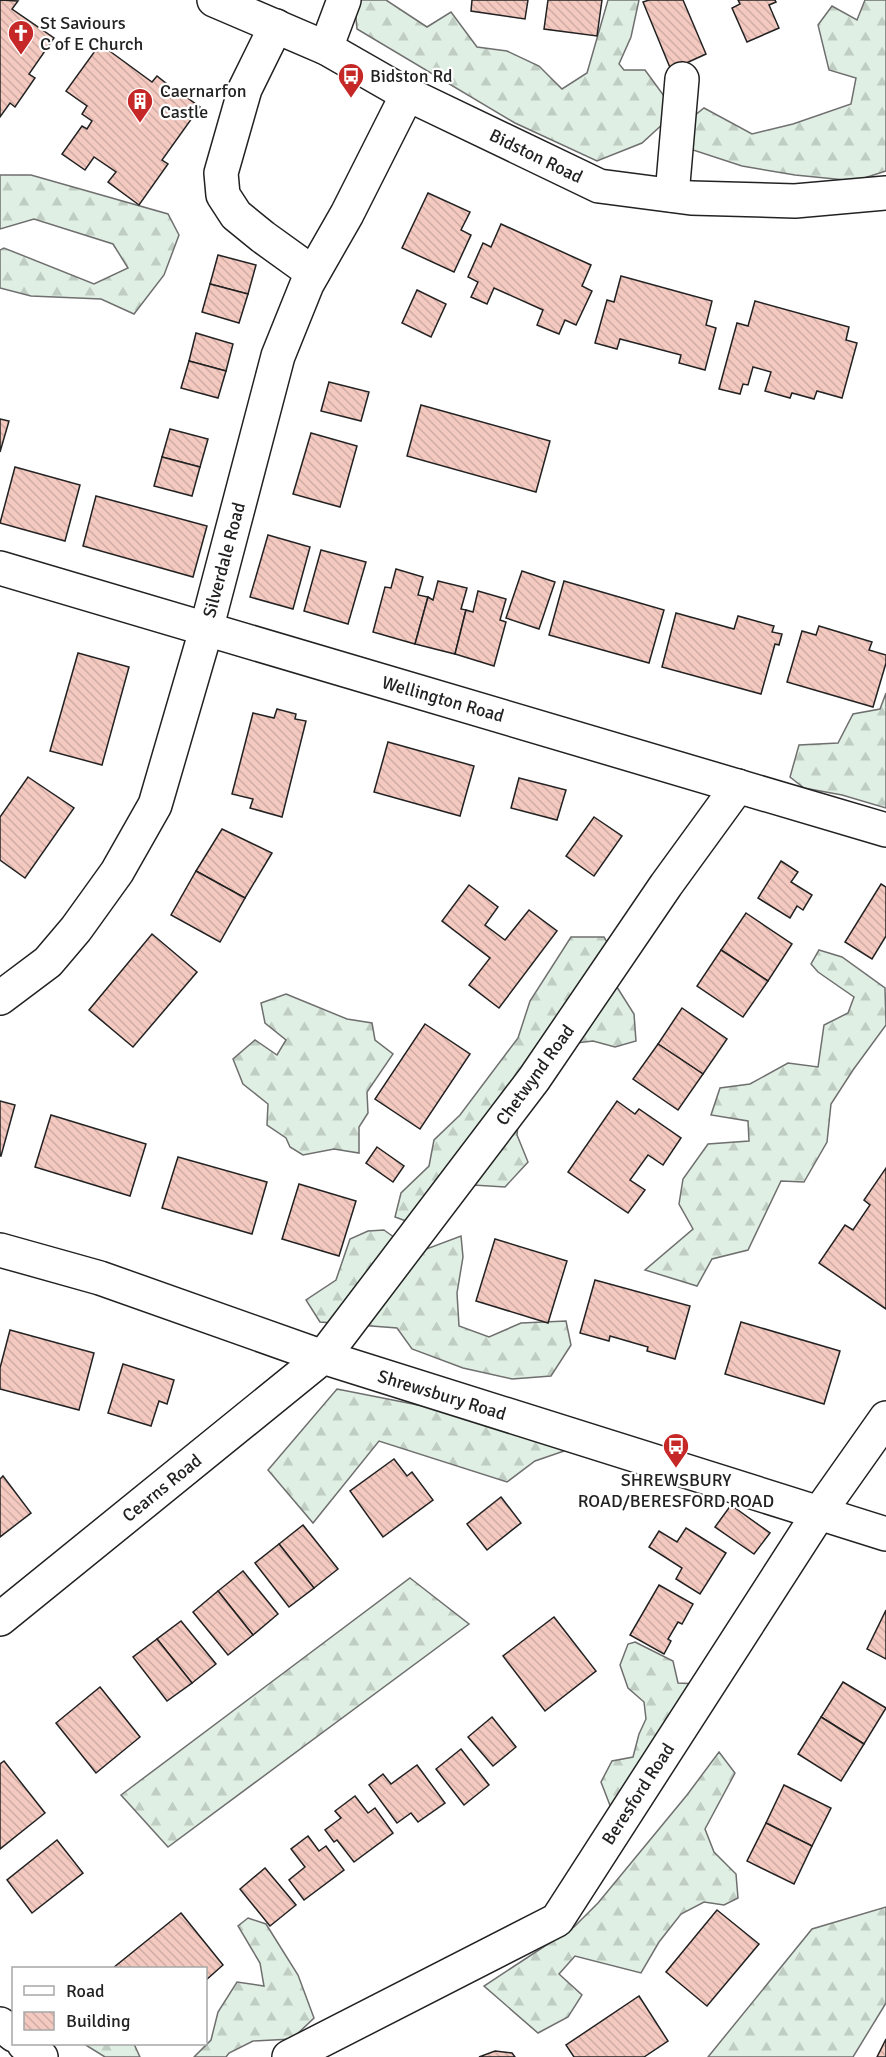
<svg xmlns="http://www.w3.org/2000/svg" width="886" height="2057" font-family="Signika,sans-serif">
<defs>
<pattern id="forest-firs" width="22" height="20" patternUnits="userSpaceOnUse" patternTransform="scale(1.5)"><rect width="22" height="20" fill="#e0efe3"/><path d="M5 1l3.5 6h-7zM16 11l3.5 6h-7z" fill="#c0cdc2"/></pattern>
<pattern id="building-back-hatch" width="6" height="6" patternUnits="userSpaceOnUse" patternTransform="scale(1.5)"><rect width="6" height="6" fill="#f3c9c0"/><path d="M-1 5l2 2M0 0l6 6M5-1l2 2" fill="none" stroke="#d0aca5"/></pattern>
</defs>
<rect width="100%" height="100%" fill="#fff"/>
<g fill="url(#forest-firs)" stroke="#6f6f6f" stroke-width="1.5">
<path d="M361,0H386L427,27L451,12L477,47L507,51L539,66L562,89L587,73L608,0H639L631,37L619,64L624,70H645L664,96L665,122L642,143L597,161L515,123L357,29L355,8Z"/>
<path d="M865,0H886V171L855,181L795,175L742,166L690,149L689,120L704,108L752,134L793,124L851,104L856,78L829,70L818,25L832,6L857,20Z"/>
<path d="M0,175H31L168,214L179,235L164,275L134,314L101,299L31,296L0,288V250L4,248L94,284L128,268L113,244L34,219L0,229Z"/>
<path d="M886,693V808L842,795L804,788L790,777L799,745L838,743L853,714L880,709Z"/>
<path d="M571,937H604L620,965L615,984L634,1014L636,1041L615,1047L593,1041L567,1044L519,1114L517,1135L528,1162L505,1187L473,1185L434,1231L395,1217L401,1193L429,1166L434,1140L460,1115L518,1038L530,1001Z"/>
<path d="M819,950L842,957L885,988L886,1025L853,1070L831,1104L827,1142L804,1182L781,1181L748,1250L712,1259L697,1286L645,1270L693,1229L679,1204L683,1179L708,1144L749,1141L748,1121L711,1115L720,1088L750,1084L788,1063L818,1067L824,1025L848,1013L854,997L818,972L811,964Z"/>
<path d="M286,994L347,1019L372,1023L375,1040L393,1054L367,1092L368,1113L359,1127V1153L334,1149L303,1155L290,1147L286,1138L267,1125L268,1104L243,1084L233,1059L255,1040L277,1055L286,1040L265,1023L261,1003Z"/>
<path d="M384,1230L416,1253L461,1236L463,1257L457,1293L459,1326L489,1337L521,1323L566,1321L571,1345L551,1376L512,1379L463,1368L412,1349L397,1328L320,1322L306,1300L336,1280L350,1239L368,1231Z"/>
<path d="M337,1389L484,1418L570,1449L535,1461L507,1482L379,1441L313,1523L268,1470Z"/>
<path d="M410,1578L469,1624L168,1847L121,1795Z"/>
<path d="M635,1642L673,1661L678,1683L699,1684L611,1808L601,1782L612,1761L633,1757L639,1734L646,1719L644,1702L628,1688L620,1665L628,1644Z"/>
<path d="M719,1752L735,1773L705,1829L714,1852L736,1874L738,1898L724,1905L704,1902L681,1914L659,1942L641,1973L575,1956L559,1974L582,1995L568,2017L538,2033L484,1986L574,1927L598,1903L687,1795Z"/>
<path d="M886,1907V2003L853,2057H708L812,1929Z"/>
<path d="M248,1918L266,1924L298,1975L314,2018L292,2039L253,2041L229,2053L226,2057H194L211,2040L218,2012L237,1982L264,1986L260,1963L238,1926Z"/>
<path d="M84,2044H134L140,2057H105Z"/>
</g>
<g fill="url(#building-back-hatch)" stroke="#222" stroke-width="1.5">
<path d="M0,0L18,1L12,9L54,38L29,74L35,78L15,107L10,103L0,117Z"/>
<path d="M472,0H528L525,19L471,11Z"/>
<path d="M548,0H602L597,36L544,29Z"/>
<path d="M649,0H683L706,54L671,70L643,2Z"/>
<path d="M738,0H775L776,2L769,5L779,28L747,42L732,8L740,4Z"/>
<path d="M100,44L152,82L157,76L167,84L163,90L170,95L175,89L200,107L162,160L168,164L139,205L108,182L116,172L94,157L85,170L62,154L82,126L87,129L92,121L82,114L87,106L66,91Z"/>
<path d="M428,193L470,212L461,230L471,235L454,272L402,248Z"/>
<path d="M501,224L591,265L582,286L592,291L576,325L565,320L559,334L537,325L543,310L494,288L487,304L471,297L478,282L468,277L483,243L491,247Z"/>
<path d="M218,255L256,265L248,294L210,284Z"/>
<path d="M621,276L712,301L706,325L716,328L705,370L679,363L681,355L620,339L617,349L595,343L607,300L614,302Z"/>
<path d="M210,284L248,294L239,323L202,312Z"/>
<path d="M417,290L446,304L431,337L402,323Z"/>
<path d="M755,301L849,327L846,340L857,343L842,398L817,391L814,399L792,393L790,398L765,391L771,372L753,367L748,385L743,384L740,394L719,389L737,323L748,326Z"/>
<path d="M196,333L233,344L226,371L189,361Z"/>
<path d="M189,361L226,371L218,398L181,388Z"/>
<path d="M329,382L369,392L361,421L321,411Z"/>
<path d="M421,405L550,441L536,492L407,456Z"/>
<path d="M0,419L9,421L0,452Z"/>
<path d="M170,429L208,439L200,467L162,457Z"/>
<path d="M311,433L357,446L340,507L293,494Z"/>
<path d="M162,457L200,467L192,496L154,486Z"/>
<path d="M15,467L80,485L65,541L0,523Z"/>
<path d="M96,496L207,526L193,577L83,546Z"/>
<path d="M268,535L310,547L293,609L250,597Z"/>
<path d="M321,550L366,562L348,624L304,611Z"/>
<path d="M396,569L423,577L418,595L428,597L415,644L373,632L385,587L391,588Z"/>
<path d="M522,571L555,582L539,629L506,618Z"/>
<path d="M438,581L467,588L461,609L466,610L455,654L415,644L428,597L433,600Z"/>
<path d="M564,581L664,610L649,663L549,635Z"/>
<path d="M478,591L506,599L500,620L506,622L494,666L455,654L466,610L473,612Z"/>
<path d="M676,613L734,629L738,616L774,626L772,632L782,634L779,645L775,644L761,694L662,667Z"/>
<path d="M819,626L872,642L869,650L886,655V663L873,707L787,682L802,631L816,635Z"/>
<path d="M78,653L129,667L102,765L50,751Z"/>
<path d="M277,709L296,714L295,719L306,721L282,817L250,808L253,799L232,794L253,713L274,718Z"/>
<path d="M388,742L474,766L460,816L374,792Z"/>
<path d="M28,777L74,808L25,878L0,860V817Z"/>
<path d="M519,778L566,790L557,820L511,808Z"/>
<path d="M594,817L622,836L594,876L566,856Z"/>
<path d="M222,829L272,853L245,898L196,871Z"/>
<path d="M781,861L798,872L791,882L812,895L803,910L797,906L790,918L758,898Z"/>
<path d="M196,871L245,898L220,942L171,915Z"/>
<path d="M881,884L886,887V936L872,959L845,942Z"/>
<path d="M469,885L498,907L485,925L505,940L529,910L557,931L499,1008L469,985L490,958L442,921Z"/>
<path d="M746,913L792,944L768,981L721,950Z"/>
<path d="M152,934L197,972L133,1047L89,1010Z"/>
<path d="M721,950L768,981L743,1017L697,986Z"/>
<path d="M682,1008L727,1039L703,1074L658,1044Z"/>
<path d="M425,1024L470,1054L420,1129L375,1099Z"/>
<path d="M658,1044L703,1074L678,1110L633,1079Z"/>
<path d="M0,1101L15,1105L1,1156H0Z"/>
<path d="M617,1101L635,1114L639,1109L681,1138L663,1165L648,1155L630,1180L645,1190L628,1213L568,1172Z"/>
<path d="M51,1115L146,1144L130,1196L35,1167Z"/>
<path d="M377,1147L404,1166L393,1182L366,1163Z"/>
<path d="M178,1157L267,1182L252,1234L162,1208Z"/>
<path d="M886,1168V1309L819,1263L845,1225L853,1230L870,1205L864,1200Z"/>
<path d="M299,1184L356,1201L339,1256L282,1239Z"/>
<path d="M495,1239L567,1261L548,1323L476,1301Z"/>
<path d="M595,1280L690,1306L675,1359L647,1351L648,1347L610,1336L609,1341L580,1333Z"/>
<path d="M741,1322L840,1351L824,1404L725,1374Z"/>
<path d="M10,1330L94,1353L79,1410L0,1389V1368Z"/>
<path d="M123,1364L174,1380L167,1404L159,1401L151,1426L108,1413Z"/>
<path d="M394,1459L407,1476L412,1472L433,1500L383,1537L350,1491Z"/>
<path d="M3,1476L31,1513L0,1537V1479Z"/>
<path d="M501,1497L521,1523L487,1550L467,1524Z"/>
<path d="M731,1505L770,1533L754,1554L715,1527Z"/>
<path d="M303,1525L338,1569L314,1588L279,1544Z"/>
<path d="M686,1528L726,1553L700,1594L676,1579L682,1568L649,1547L659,1531L677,1542Z"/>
<path d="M279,1544L314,1588L289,1607L255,1563Z"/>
<path d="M243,1571L278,1614L253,1635L218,1591Z"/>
<path d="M659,1585L693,1604L682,1624L678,1622L668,1639L671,1641L664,1654L630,1635Z"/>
<path d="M218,1591L253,1635L228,1655L193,1612Z"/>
<path d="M886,1610V1659L867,1649Z"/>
<path d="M554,1617L596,1671L545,1711L503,1656Z"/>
<path d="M181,1621L216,1664L192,1683L157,1639Z"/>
<path d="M157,1639L192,1683L167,1701L133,1657Z"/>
<path d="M843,1682L886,1708L864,1744L821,1717Z"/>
<path d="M100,1687L140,1737L96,1773L56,1723Z"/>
<path d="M492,1717L516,1747L493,1766L468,1737Z"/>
<path d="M821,1717L864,1744L841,1781L798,1754Z"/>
<path d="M461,1749L489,1785L464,1805L436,1769Z"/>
<path d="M4,1761L45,1813L0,1849V1764Z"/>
<path d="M417,1765L445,1803L418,1822L411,1813L397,1823L369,1785L383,1774L391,1784Z"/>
<path d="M784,1785L831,1808L812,1846L766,1823Z"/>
<path d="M355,1796L368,1813L375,1808L393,1833L354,1862L337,1840L334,1842L325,1830L341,1818L335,1811Z"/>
<path d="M766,1823L812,1846L794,1884L747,1861Z"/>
<path d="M308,1836L319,1851L326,1846L344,1870L304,1900L289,1880L305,1867L291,1849Z"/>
<path d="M57,1840L83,1873L32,1913L7,1880Z"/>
<path d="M265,1868L296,1905L270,1926L240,1889Z"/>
<path d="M717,1910L759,1944L707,2006L666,1972Z"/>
<path d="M181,1913L223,1965L206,1980V1968H113Z"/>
<path d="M639,1996L668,2041L644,2057H574L566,2045Z"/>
<path d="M886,2039V2057H877Z"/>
<path d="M495,2051L512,2053L515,2057H479Z"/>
</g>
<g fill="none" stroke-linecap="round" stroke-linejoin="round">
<g stroke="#222" stroke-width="36">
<g id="minor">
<path d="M276,26L245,89L221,173L223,195L236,215L263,237L313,273"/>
<path d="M326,48L344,0"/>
<path d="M672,195L682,79"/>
<path d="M0,568L886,830"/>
<path d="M0,998L48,962L76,929L117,872L155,805L206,630L278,356L307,284L347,214L408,93"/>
<path d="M0,1250L100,1278L323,1357L886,1534"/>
<path d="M0,1619L323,1357L534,1079L666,885L738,786"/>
<path d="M0,2024L14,2035"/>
<path d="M24,2044L41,2057"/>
<path d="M289,2057L557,1920L819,1513L886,1418"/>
</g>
</g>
<g stroke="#222" stroke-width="36">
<path id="major" d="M214,0L326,48L401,91L599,186L691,198L795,201L886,193"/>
</g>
<use href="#minor" stroke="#fff" stroke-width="33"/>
<use href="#major" stroke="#fff" stroke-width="33"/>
</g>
<defs>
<g id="church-pin" transform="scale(1.35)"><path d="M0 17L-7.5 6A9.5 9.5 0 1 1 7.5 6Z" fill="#c62828" stroke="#fff"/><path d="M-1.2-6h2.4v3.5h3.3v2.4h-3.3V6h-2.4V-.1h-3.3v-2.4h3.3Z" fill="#fff"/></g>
<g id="bus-pin" transform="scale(1.35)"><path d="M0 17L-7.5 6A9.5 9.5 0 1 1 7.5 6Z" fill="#c62828" stroke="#fff"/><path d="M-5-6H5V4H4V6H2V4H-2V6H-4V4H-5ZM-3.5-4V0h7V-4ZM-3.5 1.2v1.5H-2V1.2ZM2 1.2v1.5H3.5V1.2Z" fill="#fff"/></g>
<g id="building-pin" transform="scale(1.35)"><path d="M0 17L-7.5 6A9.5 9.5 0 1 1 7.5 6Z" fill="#c62828" stroke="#fff"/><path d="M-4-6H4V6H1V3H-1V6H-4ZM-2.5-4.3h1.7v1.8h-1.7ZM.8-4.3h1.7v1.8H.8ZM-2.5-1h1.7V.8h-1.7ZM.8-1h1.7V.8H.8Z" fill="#fff"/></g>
</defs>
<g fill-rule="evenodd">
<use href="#church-pin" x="21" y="33"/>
<use href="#bus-pin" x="351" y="76"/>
<use href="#building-pin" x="140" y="101"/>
<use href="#bus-pin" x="676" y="1446"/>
</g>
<g text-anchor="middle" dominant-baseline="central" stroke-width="4.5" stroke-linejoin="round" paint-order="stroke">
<g font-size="18" fill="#222" stroke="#fff" text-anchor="start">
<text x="40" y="23">St Saviours<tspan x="40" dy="21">C of E Church</tspan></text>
<text x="370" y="76">Bidston Rd</text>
<text x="160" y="91">Caernarfon<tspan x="160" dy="21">Castle</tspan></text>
<text x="676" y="1480" text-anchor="middle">SHREWSBURY<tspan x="676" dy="21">ROAD/BERESFORD ROAD</tspan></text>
</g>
<g font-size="18" fill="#222" stroke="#fff">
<text transform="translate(536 156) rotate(26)">Bidston Road</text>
<text transform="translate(224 560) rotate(-75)">Silverdale Road</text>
<text transform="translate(443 699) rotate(16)">Wellington Road</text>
<text transform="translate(535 1075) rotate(-54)">Chetwynd Road</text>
<text transform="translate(442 1395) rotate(17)">Shrewsbury Road</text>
<text transform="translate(162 1488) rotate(-39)">Cearns Road</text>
<text transform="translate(638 1794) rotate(-57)">Beresford Road</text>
</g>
</g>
<rect x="12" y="1967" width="195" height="78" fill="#ffffff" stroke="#a7a7a7" stroke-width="1.5"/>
<rect x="24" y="1986" width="30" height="9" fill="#ffffff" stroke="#a7a7a7" stroke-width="1.5"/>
<text x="66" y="1997" font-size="18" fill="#222222">Road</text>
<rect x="24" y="2012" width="30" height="18" fill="url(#building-back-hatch)" stroke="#a7a7a7" stroke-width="1.5"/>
<text x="66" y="2027" font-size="18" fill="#222222">Building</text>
</svg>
